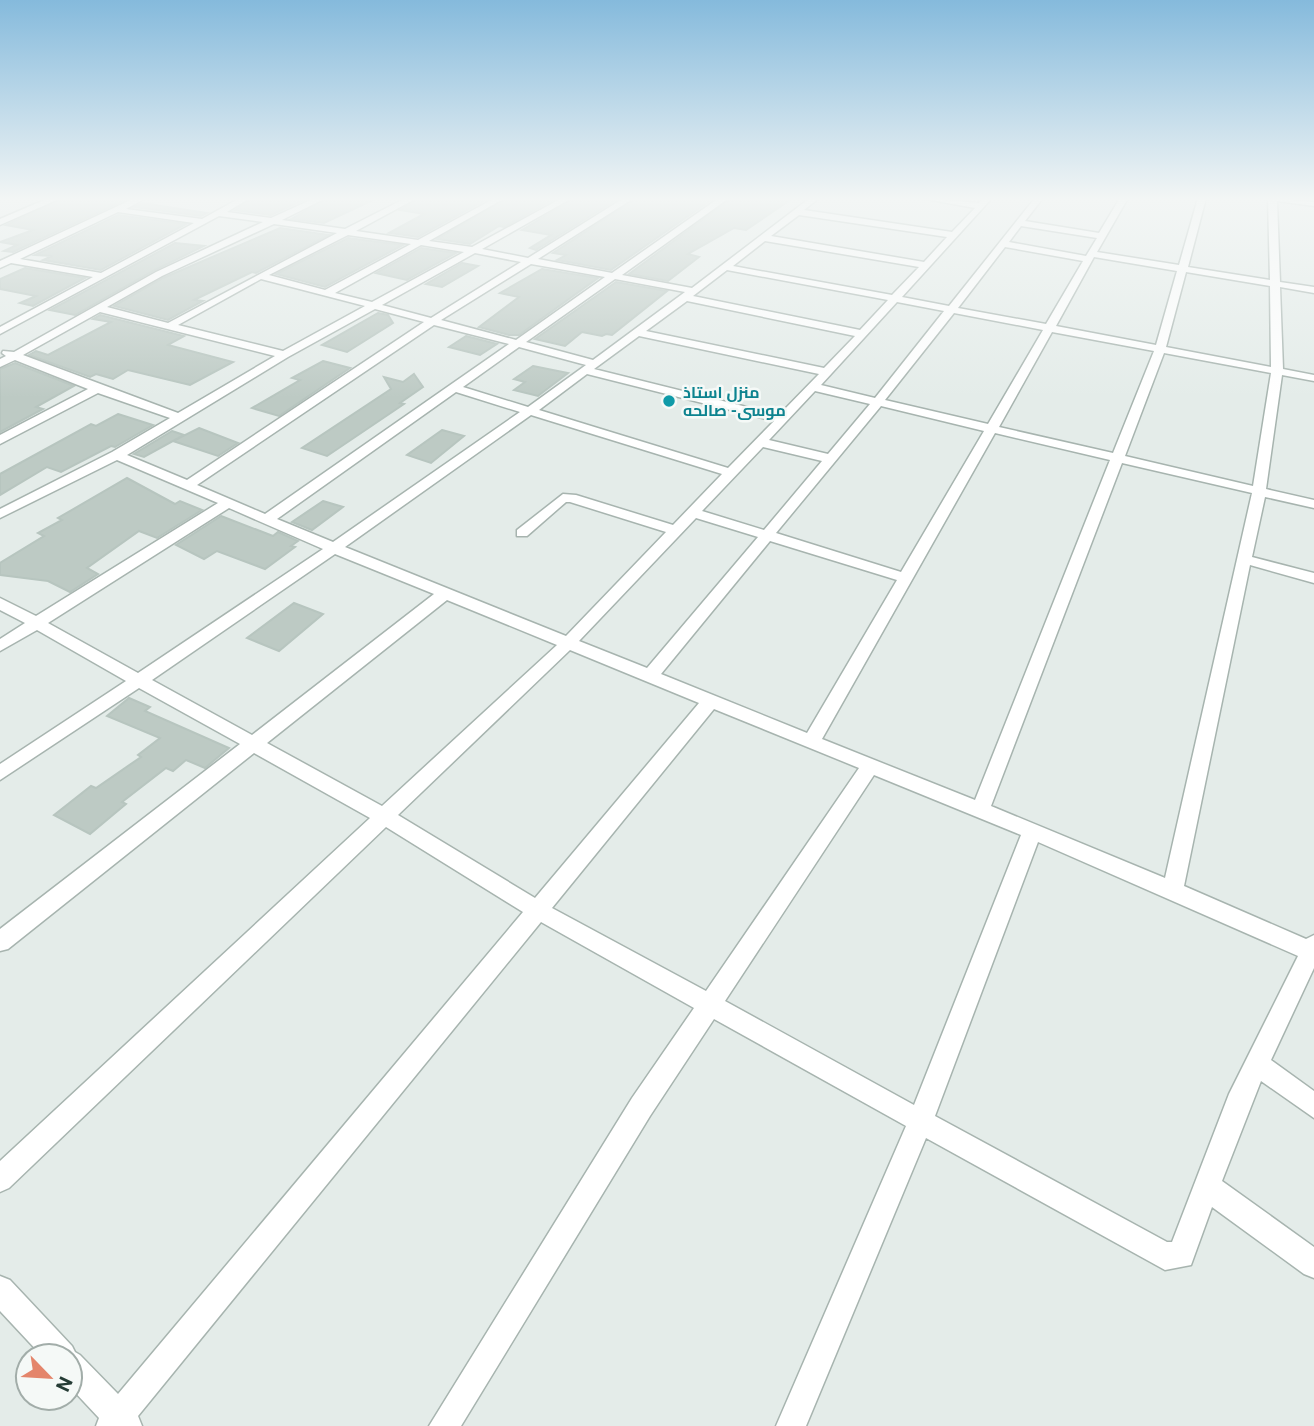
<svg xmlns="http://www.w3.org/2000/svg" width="1314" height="1426" font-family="Roboto,Cairo,sans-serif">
<rect width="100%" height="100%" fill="#e4ece9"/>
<g fill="#bdcac4" stroke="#b7c5bf" stroke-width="2">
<path d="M63,198L125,200L13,252L4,251L17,245L0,242L33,230L6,225Z"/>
<path d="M253,198H308L271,215L235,210Z"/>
<path d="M328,198H377L324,223L291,219Z"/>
<path d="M420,198H489L418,237L389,233L424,214L400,210Z"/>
<path d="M508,198H556L504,227L499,226L470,244L437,239Z"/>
<path d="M575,198H619L536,250L530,248L551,235L522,230Z"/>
<path d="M637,198H714L611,270L557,260L566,255L553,253Z"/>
<path d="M732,198H793L746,230L734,228L688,254L699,257L668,281L629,274Z"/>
<path d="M142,203L207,213L201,216L134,207Z"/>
<path d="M118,215L186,224L101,270L43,260L52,256L35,255Z"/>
<path d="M280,228L329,235L256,273L252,272L194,300L203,301L168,320L114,306L163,278Z"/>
<path d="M348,238L403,245L325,287L276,274Z"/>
<path d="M175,243L204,246L155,270L75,315L50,310Z"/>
<path d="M421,248L456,253L407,280L376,273Z"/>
<path d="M462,263L478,266L442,287L426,284Z"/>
<path d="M25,268L85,278L33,306L20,303L36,296L0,289V279Z"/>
<path d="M542,269L598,278L519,335H509L479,327L519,297L500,293Z"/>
<path d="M616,282L667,291L612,335L606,334L602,336L582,332L565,346L535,339Z"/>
<path d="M378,313L388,315L393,323L347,352L322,345Z"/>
<path d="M100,315L184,336L168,345L233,362L190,385L128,370L113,379L96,374L90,377L29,355L36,351L48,355L111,322L93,319Z"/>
<path d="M466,336L497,344L480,355L449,347Z"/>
<path d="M323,361L350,368L279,416L252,408L300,380L292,378Z"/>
<path d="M15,363L74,386L36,407L43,409L0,432V369Z"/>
<path d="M533,366L568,373L538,396L514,390L525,382L514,379Z"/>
<path d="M414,374L423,387L400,403L404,404L327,456L302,448L391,389L384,377L403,382Z"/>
<path d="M118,414L153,425L115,447L111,446L61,472L47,467L0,495V474L91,424L96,426Z"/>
<path d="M199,428L238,443L218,456L173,441Z"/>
<path d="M442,430L464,436L431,463L407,455Z"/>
<path d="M172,431L184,435L144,457L134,454Z"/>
<path d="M127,478L175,504L180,501L202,510L157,538L139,531L87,568L98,574L70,592L48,581L0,575V563L44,536L38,533L62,520L58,518Z"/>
<path d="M323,501L343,507L312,530L292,522Z"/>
<path d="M221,516L273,536L278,532L298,541L291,546L295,547L265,569L217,551L204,559L176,545Z"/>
<path d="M294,603L323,614L279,651L247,638Z"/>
<path d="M129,698L150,707L145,711L229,748L205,768L186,760L173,771L166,768L122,802L126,804L90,834L54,815L91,786L96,788L141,757L138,755L160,738L107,716Z"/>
</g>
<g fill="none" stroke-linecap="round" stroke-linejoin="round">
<g stroke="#a7b4af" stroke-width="3">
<g id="street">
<path d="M49,198H61L0,225V219Z"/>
<path d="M135,198H146L126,209L202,219L240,198H250L227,212L271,218L315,198H326L282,220L345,229L406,198H417L356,231L418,240L495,198H505L429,241L472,247L562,198H572L482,249L528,258L624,198H634L538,259L612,273L719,198H729L622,275L692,288L810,198H819L804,210L952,232L975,208L920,198L979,203L983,198H992L902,297L949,306L1035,198H1043L1025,221L1099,233L1120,198H1128L1097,252L1179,265L1198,198H1206L1188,267L1270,280L1268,198L1314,202V206L1277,201L1280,282L1314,287V293L1280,287L1283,369L1314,375V381L1282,375L1266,489L1314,500V508L1265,497L1252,557L1314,573V583L1250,565L1184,886L1306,939L1314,935V968L1271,1060L1314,1091V1118L1261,1081L1222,1181L1314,1247V1278L1304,1274L1212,1207L1191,1265L1165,1270L926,1138L806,1426H776L906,1126L714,1019L650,1116L461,1426H429L632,1098L694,1008L541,922L138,1416L142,1426H96L99,1418L70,1387V1356H42L0,1311V1276L10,1280L72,1346L75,1352L80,1355L118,1394L523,912L386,827L9,1188L0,1192V1161L370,818L254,753L8,949L0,951V929L240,744L139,688L0,780V764L126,681L37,630L0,651V639L25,623L0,610V598L36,616L218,503L117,460L0,518V509L112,452L170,418L98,393L0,444V435L88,389L15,360L0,367V359L6,356L2,353L3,351L14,352L156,272L263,222L219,216L0,334V327L93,277L11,263L0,268V261ZM118,212L194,223L101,273L20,259ZM799,215L947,237L924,262L771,236ZM274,224L337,233L168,323L107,307L162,276ZM1021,226L1097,238L1086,256L1009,242ZM348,235L411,244L325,290L269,275ZM765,241L919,267L892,295L733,266ZM421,245L464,252L372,302L335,293ZM1005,247L1083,261L1046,324L958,308ZM475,253L521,262L431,318L382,305ZM1094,257L1177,271L1156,345L1056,326ZM531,264L605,277L516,340L441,320ZM727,270L888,300L860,330L693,296ZM1186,272L1270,286L1271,367L1166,347ZM261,279L365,306L283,351L178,325ZM615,279L685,292L593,360L526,342ZM687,301L855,336L824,368L646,331ZM897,302L944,311L875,398L821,385ZM375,309L424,322L187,480L127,455L288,357ZM100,312L275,356L178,413L23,355ZM954,313L1043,330L988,424L885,400ZM434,325L509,344L265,514L197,485ZM1052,332L1154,351L1113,453L999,427ZM639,336L819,374L779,415L594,369ZM519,347L586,365L528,407L463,387ZM1164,353L1271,373L1253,486L1125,456ZM587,374L774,421L728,468L539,410ZM815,391L870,404L828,454L769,440ZM456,392L520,412L333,542L277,519ZM881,406L984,431L901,572L776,533ZM531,415L722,474L673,525L576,495L563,494L517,530V536H527L566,502H570L666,532L566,636L345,547ZM995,433L1110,460L975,800L822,739ZM763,447L822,461L764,530L702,511ZM1122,463L1252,493L1165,878L991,806ZM229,508L323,549L138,673L48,623ZM696,518L758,537L647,668L579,641ZM770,541L897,580L807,733L661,674ZM335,554L434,594L252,735L152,680ZM447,600L557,645L382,806L267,743ZM570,650L699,703L535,898L398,815ZM714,709L859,768L706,991L552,908ZM874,775L1021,835L914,1105L725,1001ZM1038,842L1298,956L1229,1094L1172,1242H1167L935,1116Z"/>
</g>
</g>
<use href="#street" fill="#fff" fill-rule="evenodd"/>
</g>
<linearGradient id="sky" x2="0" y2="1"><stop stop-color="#85badc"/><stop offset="0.5" stop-color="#f3f6f5"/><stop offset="1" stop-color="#f3f6f5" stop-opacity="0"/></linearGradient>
<rect width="1314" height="398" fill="url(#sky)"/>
<circle fill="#0f9aa8" stroke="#f5f9f7" stroke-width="2.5" cx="669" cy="401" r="7"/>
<g text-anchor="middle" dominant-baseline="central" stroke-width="5" stroke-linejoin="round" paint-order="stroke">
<g font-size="16" font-weight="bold" fill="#0d838f" stroke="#f5f9f7" text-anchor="start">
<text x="683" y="392">منزل استاذ<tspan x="683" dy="18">موسى- صالحه</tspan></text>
</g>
</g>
<g transform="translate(49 1377) rotate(115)"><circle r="33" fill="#f5f9f7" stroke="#a2ada9" stroke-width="2"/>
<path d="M0-5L12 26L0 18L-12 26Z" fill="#e4856b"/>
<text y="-10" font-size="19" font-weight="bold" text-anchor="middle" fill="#253c35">N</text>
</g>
</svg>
